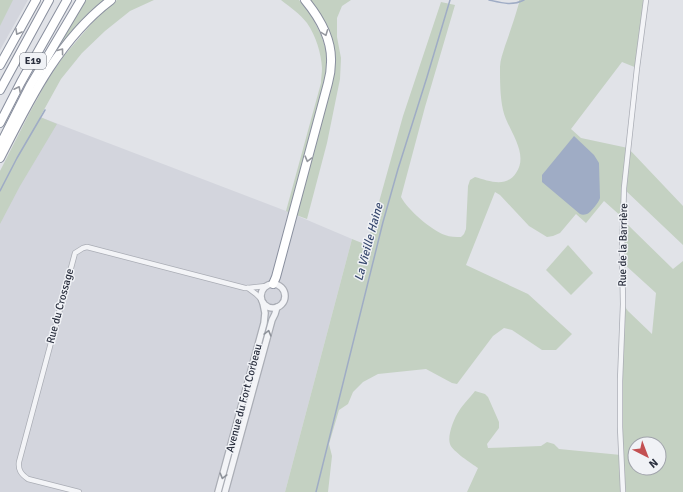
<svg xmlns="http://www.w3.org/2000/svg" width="683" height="492" font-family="Signika,sans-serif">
<rect width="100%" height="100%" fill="#e1e3e8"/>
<g fill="#d3d5dd">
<path d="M0,0H28L0,50Z"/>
<path d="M40,117L286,211L352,239L285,492H0V171Z"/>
</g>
<g fill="#c4d1c2" fill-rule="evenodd">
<path d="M0,0H13L0,26Z"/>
<path d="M86,0H107L43,71Z"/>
<path d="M117,0H154L130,11L105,31L82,53L61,79L40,117L57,124L20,186L0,224V171L30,112L47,81L63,57L92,23L105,10Z"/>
<path d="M281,0H299L308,10L313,19L321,35L327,53V69L323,86L290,213L286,211L321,83C321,78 322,73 322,68C321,53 316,36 307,23C300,14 290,7 281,0Z"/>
<path d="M308,0H351L342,6L337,18V37L341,58L340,79L327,143L307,219L296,215L334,60Z"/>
<path d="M519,0H646L637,68L622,62L571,129L581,138L628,148L683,206V245L624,189L623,218L604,201L586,223L576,214L560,233L553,236L547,237L529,226L500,195L495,192L466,265L528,294L572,334L556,350H542L512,330L504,328L493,336L457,384L452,383L426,369L378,374L363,382L353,392L348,404L339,410L329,444L332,456L328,492H285L352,239L367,245L403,116L441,2L455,5L425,107L401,197C408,210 431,230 445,235C450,237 456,237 461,237L464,234L466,229L468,186L470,180L475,177C489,181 506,188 516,173C530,153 507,129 503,110C500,96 500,81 500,67C500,60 503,53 505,46C510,32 515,17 519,3Z"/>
<path d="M623,223L628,225L673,269L683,261V492H467L478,468C472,464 452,451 450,444C447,436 454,418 459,411C463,404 470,398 475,391L485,394L488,397L499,422V428L487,444L488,448L541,446L547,442L554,444L559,449L621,455L623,304L628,311L652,334L656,293L623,263ZM635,444H659V468H635Z"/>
<path d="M568,245L593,273L571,295L546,270Z"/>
</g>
<path fill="#9facc5" d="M574,136L594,155L599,163L600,198C599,202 591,212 587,214C584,215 582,215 580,214L542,182V175Z"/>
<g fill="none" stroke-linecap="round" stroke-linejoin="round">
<g stroke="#9facc5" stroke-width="1.5">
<path d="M489,0C502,3 512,6 524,0"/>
<path d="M0,191L17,158L45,110"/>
<path d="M316,492L383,222L398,169L427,77L450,0"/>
</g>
<g stroke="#aaadb5" stroke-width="6">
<g id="minor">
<path d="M248,288L256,294L261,299"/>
<path d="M79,492L28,479C21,474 18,470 19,462L75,253L83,248L87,247L245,288H248L266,286"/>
<path d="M623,492L620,427V381L623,304L622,251L624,188L637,68L646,0"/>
</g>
</g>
<g stroke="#aaadb5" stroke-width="8">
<g id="tertiary">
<circle cx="273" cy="296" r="12"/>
<path d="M218,492L264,323L265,313L263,303"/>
<path d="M225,492L272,320L275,314L277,307"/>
</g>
</g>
<g stroke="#898f9e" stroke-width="10">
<g id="motorway">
<path d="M0,65L36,0"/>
<path d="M0,90L49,0"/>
<path d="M0,123L21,82L67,0"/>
<path d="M0,145L30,86L81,0"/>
<path d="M0,158C29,101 59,39 111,0"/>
<path d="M273,284L276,277L328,83C330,76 331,69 331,62C332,39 319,17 305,0"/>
</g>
</g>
<use href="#minor" stroke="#f3f4f7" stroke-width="4.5"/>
<use href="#tertiary" stroke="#f3f4f7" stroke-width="5.5"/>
<use href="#motorway" stroke="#fff" stroke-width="8"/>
</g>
<defs><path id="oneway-chevron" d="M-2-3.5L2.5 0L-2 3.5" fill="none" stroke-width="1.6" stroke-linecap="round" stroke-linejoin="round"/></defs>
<g stroke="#94979e">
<use href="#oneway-chevron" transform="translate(18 32) rotate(119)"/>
<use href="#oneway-chevron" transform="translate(325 33) rotate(69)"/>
<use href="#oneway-chevron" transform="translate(61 51) rotate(-53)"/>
<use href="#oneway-chevron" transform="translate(18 89) rotate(-63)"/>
<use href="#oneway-chevron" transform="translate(308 159) rotate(105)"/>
</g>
<g stroke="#8e929a">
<use href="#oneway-chevron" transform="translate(268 333) rotate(-75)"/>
<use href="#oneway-chevron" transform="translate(223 476) rotate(105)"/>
</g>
<g text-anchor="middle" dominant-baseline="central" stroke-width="3" stroke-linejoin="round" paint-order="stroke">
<rect fill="#f0f2f6" stroke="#656a75" stroke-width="1" x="20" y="53" width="26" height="16" rx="3"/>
<g font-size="10" font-weight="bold" fill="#2a2f3e">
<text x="33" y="61">E19</text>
</g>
<g font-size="11" fill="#2a2f3e" stroke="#f0f2f6">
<text transform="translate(623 245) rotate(-89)">Rue de la Barrière</text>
<text transform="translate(60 306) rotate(-75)">Rue du Crossage</text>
<text transform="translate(244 398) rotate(-75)">Avenue du Fort Corbeau</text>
</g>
<g font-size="12" font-style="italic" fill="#38496f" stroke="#f0f2f6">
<text transform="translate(369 242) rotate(-75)">La Vieille Haine</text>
</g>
</g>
<g transform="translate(647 456) rotate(138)"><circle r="19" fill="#f0f2f6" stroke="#a1a4ac"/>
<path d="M0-3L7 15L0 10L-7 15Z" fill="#c35052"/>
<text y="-6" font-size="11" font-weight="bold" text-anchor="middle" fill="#2a2f3e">N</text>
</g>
</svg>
